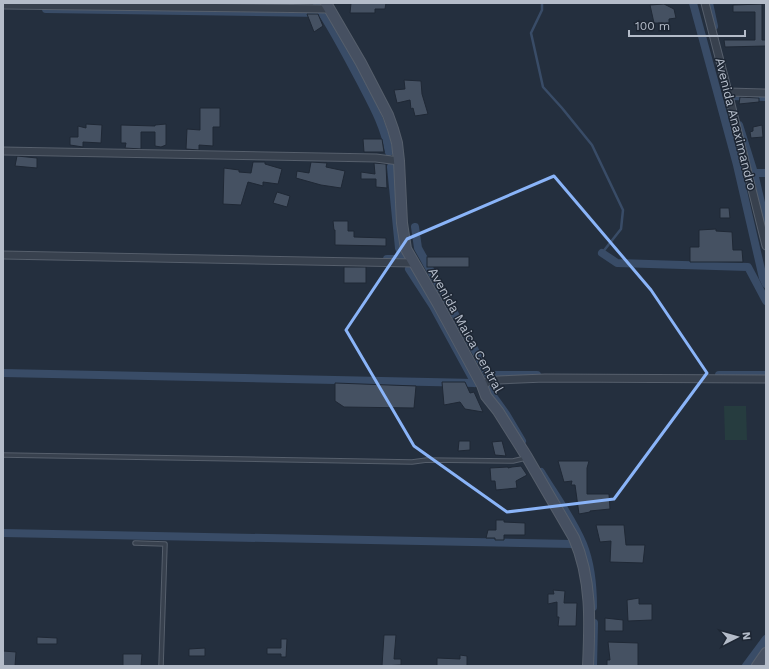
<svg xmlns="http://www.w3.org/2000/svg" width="769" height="669" font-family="'Work Sans',sans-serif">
<rect width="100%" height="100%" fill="#242f3e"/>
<path fill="#263c3f" d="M724,406H746L747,440H725Z"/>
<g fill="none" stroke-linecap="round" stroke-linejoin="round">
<path stroke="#394c67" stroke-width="2.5" d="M542,3V10L531,33L543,87L562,108L592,145L623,210L621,229L602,253"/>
<g stroke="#394c67" stroke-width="8">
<path d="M317,3L318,4"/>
<path d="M693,3L737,165L763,278L766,284"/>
<path d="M709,3L714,26"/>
<path d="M46,9L323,13"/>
<path d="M322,13C336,35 348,58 360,81C373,106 384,125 389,152"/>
<path d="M731,96L766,97"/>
<path d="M739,125L754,173L766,224"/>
<path d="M391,167L399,248L403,258"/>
<path d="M754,173H766"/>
<path d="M415,227L418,248L477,354L488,375H537"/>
<path d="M602,253L617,263L748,267L766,301"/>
<path d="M387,259H397L402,257"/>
<path d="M409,269L433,306L475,383"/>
<path d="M3,373L475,383"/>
<path d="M719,375H766"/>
<path d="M488,389L506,414L522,441"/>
<path d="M541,472C555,495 572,518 583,544C591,564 593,586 593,607"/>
<path d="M3,533L573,544"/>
<path d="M593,666L594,623"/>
<path d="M746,666L766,639"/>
</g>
</g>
<g fill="#455162" stroke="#1f2835">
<path d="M351,3H386L385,9H375V13H350Z"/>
<path d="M664,4L674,9L676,18L669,19V23H654L650,5Z"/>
<path d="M762,4V40H766V46L725,47L724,40H755V12H733V5Z"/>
<path d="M307,14H318L323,26L314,32Z"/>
<path d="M404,80L421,81L422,94L428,114L415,116L413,108L411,109L410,100L397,103L394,90L405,89Z"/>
<path d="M740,97L759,98V102L739,104Z"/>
<path d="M200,108H220V127H213V146L199,145V150L186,149L187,129L200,130Z"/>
<path d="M86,124L102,125L101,143L83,142V147L70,145V137H78V126L86,128Z"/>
<path d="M166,124V145L161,147L155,146V132H141V149L125,148L126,143H121V125L155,126V125Z"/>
<path d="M762,125L763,137L751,138L750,132L753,131V127Z"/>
<path d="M363,139H382L384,152H364Z"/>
<path d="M17,156L37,158V168L15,166Z"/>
<path d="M253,162H265V164L282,169L278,184L263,182V186L248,182L241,205L223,204L224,168L239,170V172L251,173Z"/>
<path d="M311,162L327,163L326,167L345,171L341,188L321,185L296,178L297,171L309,173Z"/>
<path d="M374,163L386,164L387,188L376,187V179H361V172L375,174Z"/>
<path d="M277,192L290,196L287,207L273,203Z"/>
<path d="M720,208H729L730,218H720Z"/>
<path d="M333,221H348V231H354V237L386,238V246L335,245V230H334Z"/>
<path d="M716,229V231L732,232L733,250H742L743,262H690V247H699V230Z"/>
<rect x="427" y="257" width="42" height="10"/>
<rect x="344" y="267" width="22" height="16"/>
<path d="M442,382H465L470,393L474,392L483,412L465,409L460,402L444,405Z"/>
<path d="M335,383L416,386L414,408L344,407L335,401Z"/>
<path d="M459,441H470V450L458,451Z"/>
<path d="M502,441L506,456L495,455L492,442Z"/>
<path d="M558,461H589L587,468V494H609L610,509L590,511V512L579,514L575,485H571L572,481L564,482Z"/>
<path d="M521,466L527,475L516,481L517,488L496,490L495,481H491L490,468L508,467V468L512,467Z"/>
<path d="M496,520H504V522L525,523V535H504V540H495V538H486L488,530H496Z"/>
<path d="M596,525H624L626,545H645L643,563L610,562L611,541L600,542Z"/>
<path d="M553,590L565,591L564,603H577L576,626H558L559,617H557V602L548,604V594H554Z"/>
<path d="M639,598V604H652V620L628,621L627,600Z"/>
<path d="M605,618L623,620V631H605Z"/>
<path d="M384,635H396L394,659H401V665L382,666Z"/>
<path d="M37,637L57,638V644H37Z"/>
<path d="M281,639H287L286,657H281V654H267V648H281Z"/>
<path d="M608,642L638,643V666H607V660H610Z"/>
<path d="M205,648V656H189V649Z"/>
<path d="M3,651L16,652L15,666H3Z"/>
<path d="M123,654H142L141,666H123Z"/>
<path d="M460,655L467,656V666H437V658L460,659Z"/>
</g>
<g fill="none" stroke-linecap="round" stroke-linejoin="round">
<g stroke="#565f6c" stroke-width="5.5">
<g id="lane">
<path d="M3,455L412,462L427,460L513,461L526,458"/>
<path d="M135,543L165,544L161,666"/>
</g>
</g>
<g stroke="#565f6c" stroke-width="9">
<g id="street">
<path d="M705,3L728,92L766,246"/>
<path d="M3,5L329,9"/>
<path d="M728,92L766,93"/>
<path d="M3,151L376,158L399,161"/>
<path d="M3,255L413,263"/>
<path d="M482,385L490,381L498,380L545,378L766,379"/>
</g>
</g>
<g stroke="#565f6c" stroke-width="12">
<g id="secondary">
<path d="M326,3L361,63L388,115L393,129L397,143L399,161L402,223L406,249L438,304L482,385L486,396L498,411L527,457L574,538C592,579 590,623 588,666"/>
<path d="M757,666L766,653"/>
</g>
</g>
<use href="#lane" stroke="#38414e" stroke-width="3.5"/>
<use href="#street" stroke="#38414e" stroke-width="7"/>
<use href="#secondary" stroke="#465061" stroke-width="10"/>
</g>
<path fill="none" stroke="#8ab4f8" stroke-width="3" stroke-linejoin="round" d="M554,176L651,290L707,373L614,499L507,512L414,446L346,330L407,239Z"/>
<g text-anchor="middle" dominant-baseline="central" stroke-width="3" stroke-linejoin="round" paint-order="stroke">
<g font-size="13" fill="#b4bcc9" stroke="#1d2633">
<text transform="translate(736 124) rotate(76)">Avenida Anaximandro</text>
<text transform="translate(466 330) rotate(61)">Avenida Maica Central</text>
</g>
</g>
<rect width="769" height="669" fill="none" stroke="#b4bcc9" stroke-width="8"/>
<g transform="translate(737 637) rotate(84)" stroke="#1d2633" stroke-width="3" paint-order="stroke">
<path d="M0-3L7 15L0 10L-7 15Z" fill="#b4bcc9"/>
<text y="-6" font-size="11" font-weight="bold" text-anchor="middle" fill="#b4bcc9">N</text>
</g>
<path d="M629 30v6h116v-6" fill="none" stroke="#b4bcc9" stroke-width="2"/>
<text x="635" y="30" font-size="12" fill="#b4bcc9" stroke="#1d2633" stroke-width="3" paint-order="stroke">100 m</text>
</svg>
